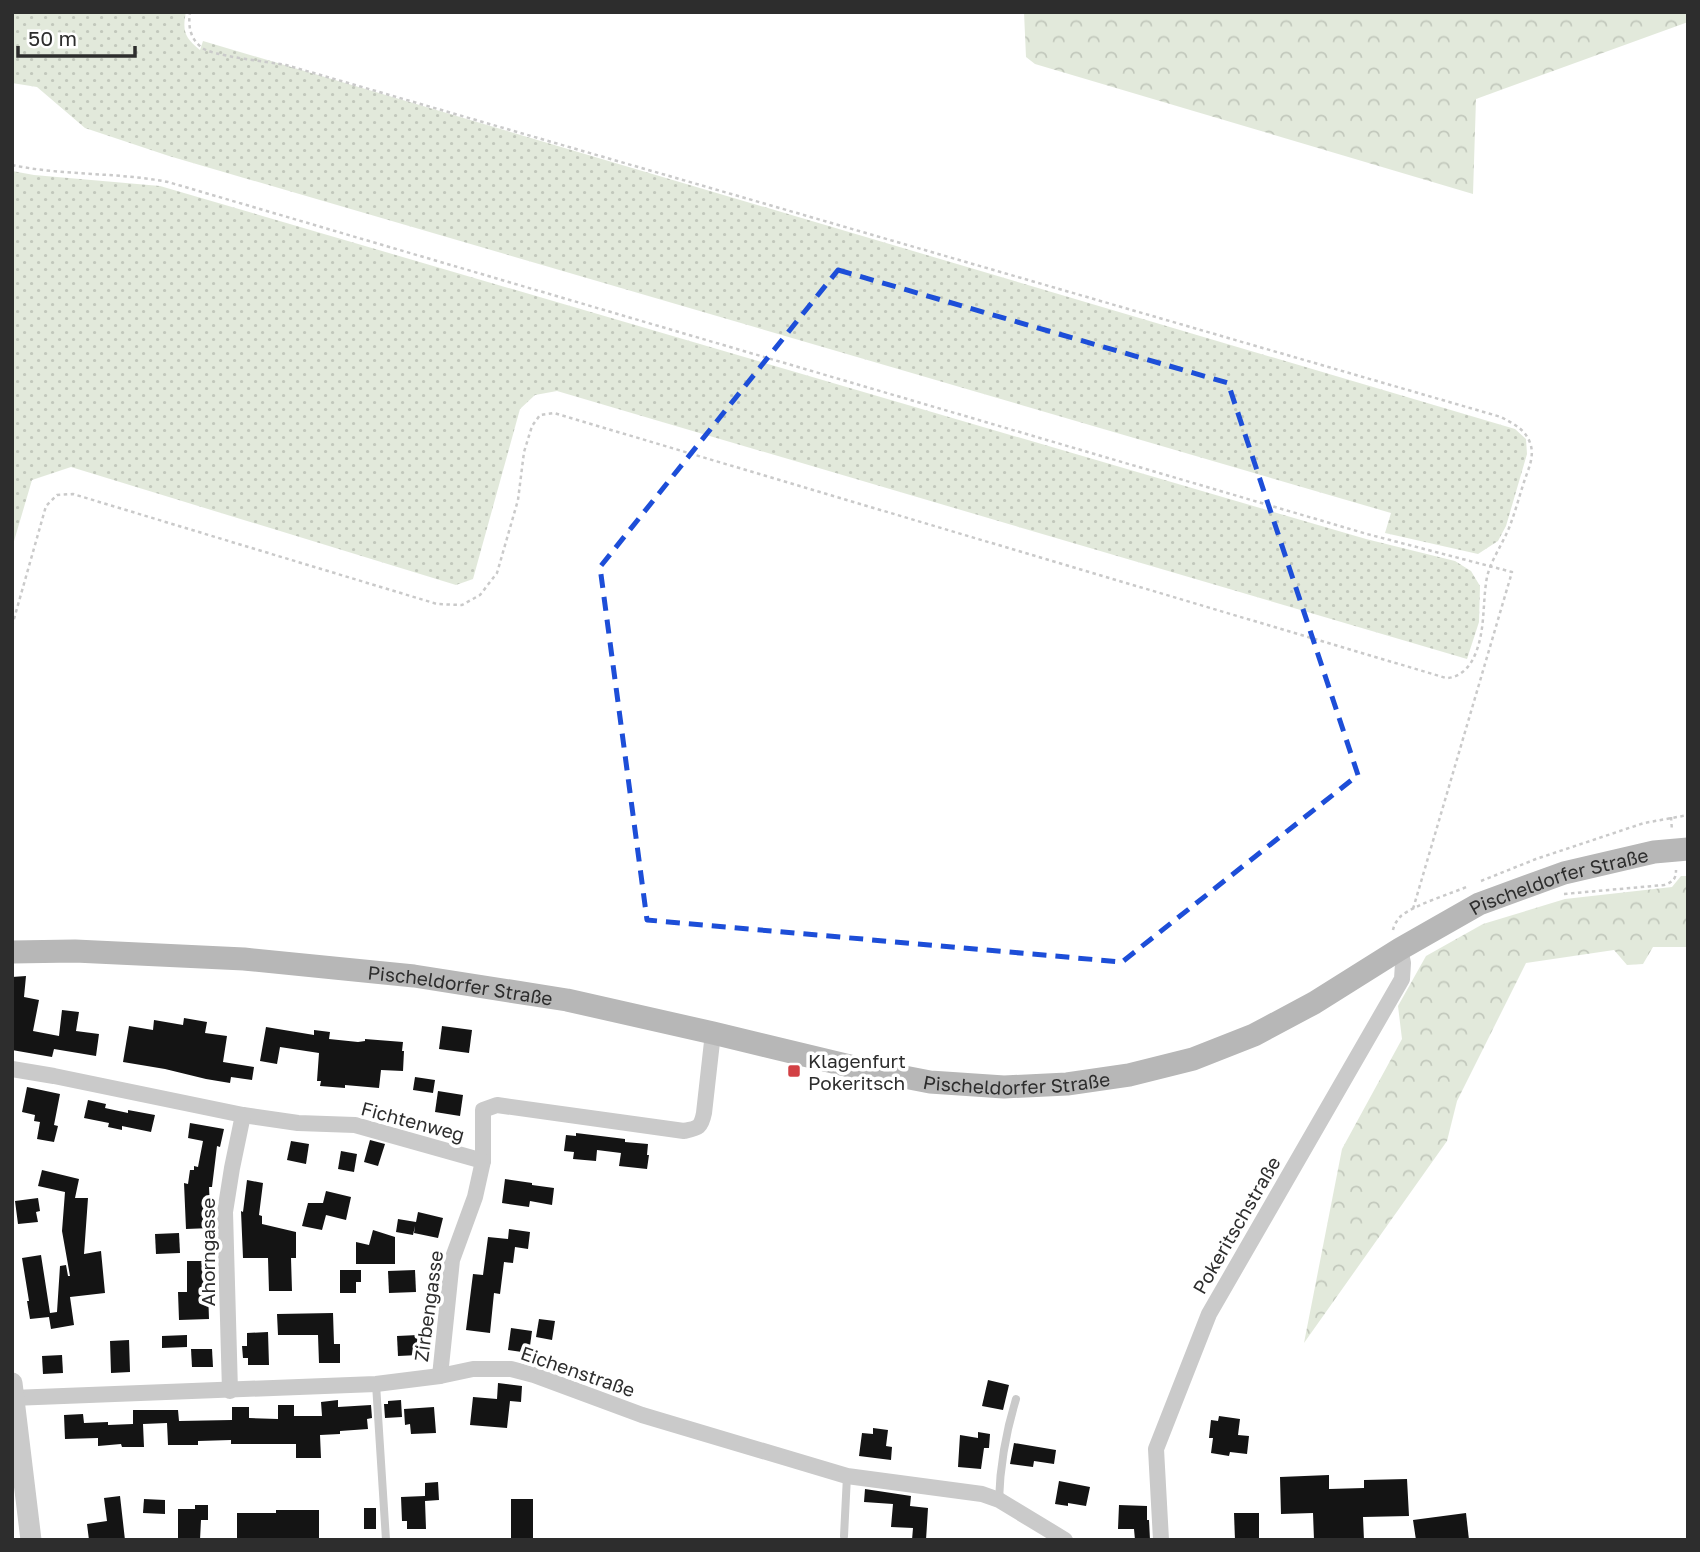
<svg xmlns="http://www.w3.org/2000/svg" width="1700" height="1552" font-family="'Golos Text',sans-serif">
<defs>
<pattern id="grass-dots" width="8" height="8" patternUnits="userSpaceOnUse" patternTransform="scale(1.75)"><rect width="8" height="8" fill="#e2e9db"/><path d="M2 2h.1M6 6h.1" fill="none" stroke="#c2c8bc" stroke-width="1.8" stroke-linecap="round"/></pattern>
<pattern id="forest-crowns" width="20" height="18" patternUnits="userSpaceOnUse" patternTransform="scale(1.75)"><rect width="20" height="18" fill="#e2e9db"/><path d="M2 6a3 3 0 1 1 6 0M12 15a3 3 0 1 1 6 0" fill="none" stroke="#c2c8bc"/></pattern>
</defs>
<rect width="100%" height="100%" fill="#fff"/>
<g fill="url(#grass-dots)">
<path d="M12,12H186C182,31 185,38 200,50L203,41L1515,429L1526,439L1527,454L1506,526L1498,541L1478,554L1385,533L1391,513L169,156L85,128L37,87L12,83Z"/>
<path d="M12,171L34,175L160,186L1366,539L1455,561L1471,571L1480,586L1479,622L1467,659L557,391L535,395L520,409L473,579L456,585L71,467L32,480L12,548Z"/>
</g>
<g fill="url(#forest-crowns)">
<path d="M1024,12H1688V22L1476,99L1473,194L1035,64L1026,57Z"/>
<path d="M1681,876H1688V947H1653L1643,964L1627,965L1614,950L1526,963L1457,1101L1447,1141L1304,1343L1342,1149L1402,1039L1398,1006L1426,956L1483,924L1565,899L1672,887Z"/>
</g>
<g fill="#141414">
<path d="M26,976L24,997L39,1000L33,1031L59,1036L62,1010L79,1012L76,1031L99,1034L96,1056L54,1049L52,1057L12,1050V977Z"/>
<path d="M184,1018L207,1022L205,1033L227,1036L223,1062L254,1067L252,1080L231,1077L230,1083L206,1079L165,1069L123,1062L129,1026L153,1030L154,1020L183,1025Z"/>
<path d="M442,1026L472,1030L469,1053L439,1049Z"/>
<path d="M266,1027L314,1035V1030L330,1032L329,1039L358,1042L365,1041V1039L403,1042L402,1051H404L403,1071L381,1070L379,1088L345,1085V1088L320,1086L321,1081H317L319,1053L280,1047L277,1064L260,1061Z"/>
<path d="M415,1077L435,1080L433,1093L413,1090Z"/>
<path d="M27,1087L60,1094L54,1125L58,1126L54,1142L37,1139L40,1122L34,1121L35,1115L22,1112Z"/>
<path d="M438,1091L463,1095L460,1116L435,1112Z"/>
<path d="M88,1100L106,1104L105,1108L128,1113V1110L155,1115L151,1132L122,1126V1130L108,1127L109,1123L84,1118Z"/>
<path d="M190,1123L224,1129L220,1147L217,1146L212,1187H209L211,1228L186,1229L184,1183L188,1184L190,1170H194V1166L198,1167L203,1141L188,1138Z"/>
<path d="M576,1133L625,1139V1142L648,1144L647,1155H649L647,1169L619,1166L621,1153L597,1150L596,1161L573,1159L574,1152L564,1151L566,1135L576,1136Z"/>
<path d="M370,1140L385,1144L378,1166L364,1162Z"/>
<path d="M291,1141L309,1144L306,1164L287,1160Z"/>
<path d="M341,1151L357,1154L354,1172L338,1169Z"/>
<path d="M42,1170L79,1179L75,1198H88L84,1254L101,1251L105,1293L70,1297L74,1325L51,1329L49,1317L30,1319L27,1301H29L22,1258L41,1255L50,1313L57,1312L60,1266L66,1265L68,1276H70L62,1231L65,1192L38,1186Z"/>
<path d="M505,1179L532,1183V1185L554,1188L552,1205L530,1201L529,1207L502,1203Z"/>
<path d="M247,1180L263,1183L259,1215L262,1216V1224L296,1232V1258H291L292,1291H269L268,1258H243L241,1211L243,1212Z"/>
<path d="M326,1191L351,1197L346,1220L326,1215L322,1230L302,1226L308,1203H323Z"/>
<path d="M38,1198L40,1211L36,1212L38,1222L18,1224L15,1201Z"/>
<path d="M418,1212L443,1218L438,1238L414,1233L415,1226L413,1235L396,1232L398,1219L416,1222Z"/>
<path d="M509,1229L530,1232L528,1249L515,1247L513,1263L504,1262L500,1294L494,1293L490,1333L466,1330L473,1274L483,1275L488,1237L508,1239Z"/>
<path d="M373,1230L395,1237V1264H356V1242L369,1245Z"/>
<path d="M179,1233L180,1253L156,1254L155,1234Z"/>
<path d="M187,1261H207L209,1319L179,1320L178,1292H187Z"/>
<path d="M340,1270H361V1282H356V1293H340Z"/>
<path d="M415,1270L416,1292L389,1293L388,1271Z"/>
<path d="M333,1313L334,1344H340V1363H319L318,1335H278L277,1314Z"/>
<path d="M539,1319L555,1321L552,1340L536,1337Z"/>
<path d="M511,1328L532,1331L529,1353L508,1350Z"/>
<path d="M268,1332L269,1365H248V1358H243L242,1346H247V1333Z"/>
<path d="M187,1335V1347L162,1348V1336Z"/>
<path d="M418,1335L419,1355L398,1356L397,1336Z"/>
<path d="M129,1340L130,1372L111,1373L110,1341Z"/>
<path d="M191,1349H212L213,1367H192Z"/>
<path d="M62,1355L63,1373L43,1374L42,1356Z"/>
<path d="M988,1380L1009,1385L1003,1410L982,1406Z"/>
<path d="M498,1383L522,1386L521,1402L510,1401L507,1428L470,1425L473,1397L497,1399Z"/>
<path d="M338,1400V1407L371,1405L372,1418L367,1419L368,1429L340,1431V1434L320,1435L321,1458H296V1444H231V1440L198,1441V1445H168L167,1423L143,1424L144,1447H122L121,1444L98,1446V1438L65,1439L64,1415L83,1414L84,1423L108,1422V1425L133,1424V1410H178L179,1421L232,1420V1407H249V1418L278,1419V1405H294V1416H322L321,1402Z"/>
<path d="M401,1400L402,1417L385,1418L384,1404H388V1401Z"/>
<path d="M434,1407L436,1433L411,1434L410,1424L405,1425L404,1409Z"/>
<path d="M1219,1416L1240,1419L1238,1435L1249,1436L1247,1454L1230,1452L1229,1456L1211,1453L1213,1438H1209L1211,1420L1218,1421Z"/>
<path d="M873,1428L888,1430L886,1446L892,1447L891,1460L859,1456L862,1433L873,1434Z"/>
<path d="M978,1432L990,1434L989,1448H984L981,1469L958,1467L960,1435L978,1438Z"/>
<path d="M1014,1443L1056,1450L1054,1464L1034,1461L1033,1467L1010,1464Z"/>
<path d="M1329,1475V1489L1364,1488V1480L1407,1479L1409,1516L1363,1517L1364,1540H1314L1313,1513L1281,1514L1280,1477Z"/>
<path d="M1059,1481L1090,1487L1086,1506L1068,1503V1506L1055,1504Z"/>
<path d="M438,1482L439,1500L425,1501L426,1529H407V1521H402L401,1497L425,1496V1483Z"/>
<path d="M865,1489L911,1496L910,1506L928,1508L926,1540H912L913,1528L891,1527L893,1504L864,1502Z"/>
<path d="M120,1496L125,1540H89L87,1524L107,1521L104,1498Z"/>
<path d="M144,1499L165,1500V1514L143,1513Z"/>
<rect x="511" y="1499" width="22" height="41"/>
<path d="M195,1505H208V1520H201L200,1540H178V1509H195Z"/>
<path d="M1119,1505L1147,1506V1520H1149L1150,1540H1135L1134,1529H1118Z"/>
<rect x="364" y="1508" width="12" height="21"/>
<path d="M276,1510H319V1540H237V1513H276Z"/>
<path d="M1234,1513H1259V1540H1235Z"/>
<path d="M1466,1513L1469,1540H1416L1413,1520Z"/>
</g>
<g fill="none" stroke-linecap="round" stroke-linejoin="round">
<g stroke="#cacaca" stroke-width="2.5" stroke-dasharray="3.5 3.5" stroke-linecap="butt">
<path d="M12,165C64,176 117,172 168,182L1367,534L1512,572L1413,909"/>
<path d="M12,626L46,506L57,495L73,494L437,604L462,605L480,595L497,573L518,500L524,452L532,426L540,415L554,413L1446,678C1459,678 1469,668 1474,657C1486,631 1482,604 1487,577C1491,560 1502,545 1509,528C1515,513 1519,497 1524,482C1528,470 1534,458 1531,446C1527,430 1514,424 1501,417L286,65C270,62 210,56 201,47C190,38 188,26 190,12"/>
<path d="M1671,817L1672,831"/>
<path d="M1481,881L1536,859L1644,823L1688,815"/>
<path d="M1564,894L1664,885C1673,882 1676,879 1676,870"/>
<path d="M1393,930C1394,925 1397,920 1401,916C1416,904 1450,894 1469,886"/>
</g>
<g stroke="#cacaca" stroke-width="8">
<path d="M376,1384L386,1540"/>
<path d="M999,1500C1000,1466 1006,1432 1016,1399"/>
<path d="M844,1536L847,1476"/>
</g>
<g stroke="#cacaca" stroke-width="16">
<path d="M12,1069L54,1076L243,1115L298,1123L355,1125L483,1161V1110L497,1105L684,1131C698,1128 701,1128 704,1113L713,1033"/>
<path d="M440,1376L452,1260L475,1197L483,1161"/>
<path d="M230,1391L225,1212L232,1168L243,1115"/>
<path d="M12,1398L376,1384L440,1376L473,1369H511L534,1375L642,1415L847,1476L982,1494L999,1500L1065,1540"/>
<path d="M1161,1540L1156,1449L1209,1314L1402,979L1403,963L1400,949"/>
</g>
<path stroke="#cacaca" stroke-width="21" d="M12,1383L31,1540"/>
<path stroke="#b7b7b7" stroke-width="23" id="s1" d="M12,952L75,951L244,959L414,976L567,1000L713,1033L858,1068L930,1082L1004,1087L1067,1084L1129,1075L1193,1059L1254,1035L1314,1003L1400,949L1479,904L1564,873L1654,852L1688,849"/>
</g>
<path fill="none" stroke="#1d4ed8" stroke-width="5" stroke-dasharray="14 9" stroke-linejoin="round" d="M838,270L1228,383L1358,775L1122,962L647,920L600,567Z"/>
<rect fill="#d24044" stroke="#fff" stroke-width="2.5" x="787" y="1064" width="14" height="14" rx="3.5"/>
<g text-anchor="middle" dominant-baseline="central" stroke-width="7" stroke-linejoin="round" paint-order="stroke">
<g font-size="19" fill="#2d2d2d" stroke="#fff">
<text stroke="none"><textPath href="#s1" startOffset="1605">Pischeldorfer Straße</textPath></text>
<text stroke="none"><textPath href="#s1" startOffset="450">Pischeldorfer Straße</textPath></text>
<text stroke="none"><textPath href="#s1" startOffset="1017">Pischeldorfer Straße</textPath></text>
<text transform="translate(413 1121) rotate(15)">Fichtenweg</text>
<text transform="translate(1236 1225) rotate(-60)">Pokeritschstraße</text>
<text transform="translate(207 1252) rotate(-90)">Ahorngasse</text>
<text transform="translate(428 1306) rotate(-82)">Zirbengasse</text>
<text transform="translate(578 1371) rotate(19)">Eichenstraße</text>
</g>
<g font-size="19" fill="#2d2d2d" stroke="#fff" text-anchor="start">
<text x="808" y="1060">Klagenfurt<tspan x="808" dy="22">Pokeritsch</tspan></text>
</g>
</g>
<rect width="1700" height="1552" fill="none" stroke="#2d2d2d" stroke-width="28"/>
<path d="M18 46v10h117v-10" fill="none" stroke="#2d2d2d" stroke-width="3.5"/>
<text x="28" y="46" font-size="21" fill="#2d2d2d" stroke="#ffffff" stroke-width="5" paint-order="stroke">50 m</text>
</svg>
